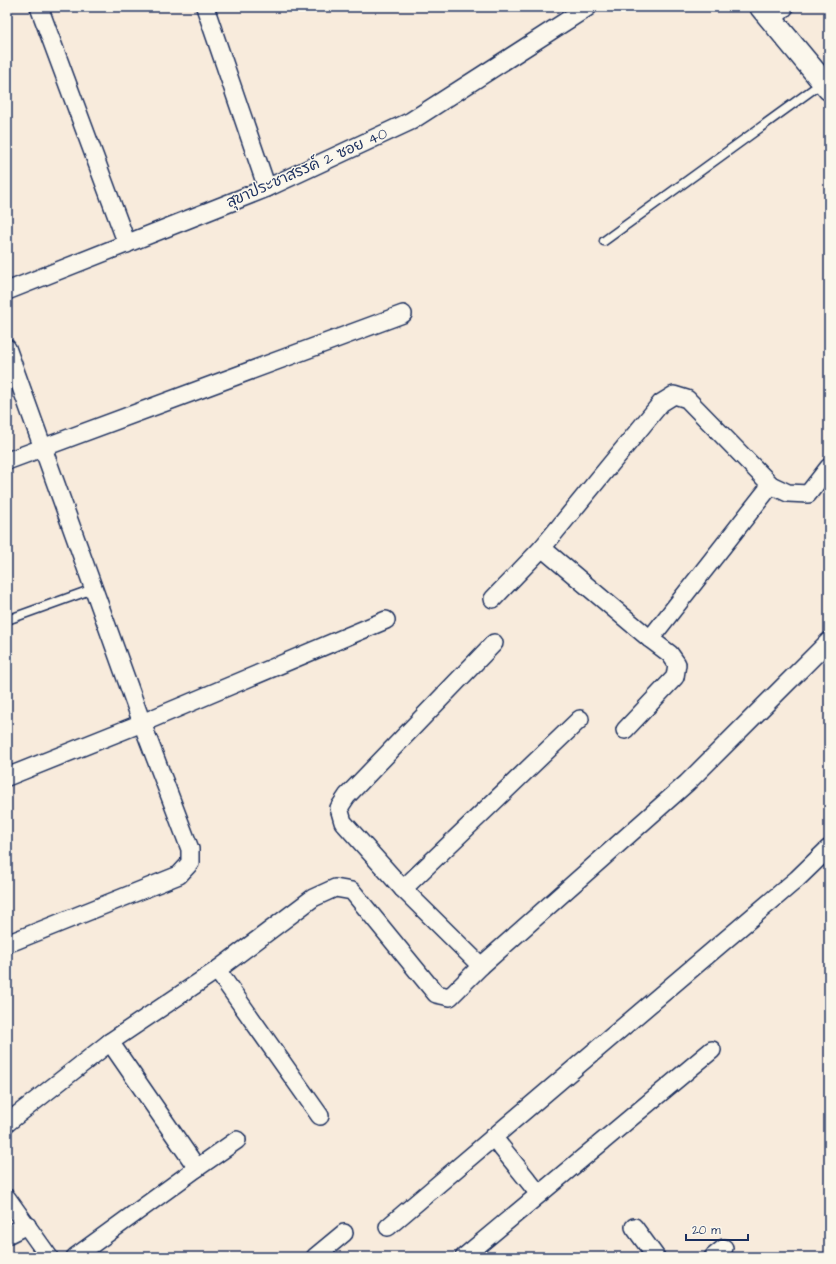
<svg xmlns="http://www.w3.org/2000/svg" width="836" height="1264" font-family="'Architects Daughter','Playpen Sans Thai',sans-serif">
<rect width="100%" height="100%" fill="#f8ebdc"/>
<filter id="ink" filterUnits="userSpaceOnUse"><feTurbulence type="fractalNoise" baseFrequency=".025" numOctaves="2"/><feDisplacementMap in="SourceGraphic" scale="8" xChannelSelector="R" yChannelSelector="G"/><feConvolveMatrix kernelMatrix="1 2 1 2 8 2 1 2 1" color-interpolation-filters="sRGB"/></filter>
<g filter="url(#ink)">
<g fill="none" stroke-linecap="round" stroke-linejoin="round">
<g stroke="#1b2f5e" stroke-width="11">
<g id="lane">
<path d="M604,241L823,82"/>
<path d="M7,620L93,589"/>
</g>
</g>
<g stroke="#1b2f5e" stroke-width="20">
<g id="street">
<path d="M39,7L127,244"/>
<path d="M205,7L267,188"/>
<path d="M772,20L785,7"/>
<path d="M7,291L267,188L411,121L588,7"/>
<path d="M7,348L142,723L190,849V863L179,875L7,944"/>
<path d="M7,461L403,314"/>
<path d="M542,548L650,639L670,654L677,664L675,677L625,730"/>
<path d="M493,599L542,548L661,403L674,395L687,399L771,485L788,493L808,494L829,467"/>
<path d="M650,639L771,485"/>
<path d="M7,777L142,723L386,620"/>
<path d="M403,889L580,719"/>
<path d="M481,966L403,889L343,822L339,808L347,796L494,643"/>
<path d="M217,970L320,1116"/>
<path d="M110,1042L197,1168"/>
<path d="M7,1123L110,1042L217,970L313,898L335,888L352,891L436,994L450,997L481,966L687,783L829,641"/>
<path d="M493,1137L539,1194"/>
<path d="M7,1198L49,1257"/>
<path d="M388,1227L797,879L829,848"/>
<path d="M634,1227L656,1257"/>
<path d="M7,1235L27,1225"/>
<path d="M75,1257L197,1168L237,1140"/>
<path d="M315,1257L344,1233"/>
<path d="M464,1257L712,1050"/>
<path d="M713,1257L724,1248"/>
</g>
</g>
<g stroke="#1b2f5e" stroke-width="25">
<path id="secondary" d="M761,7L829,89"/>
</g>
<use href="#lane" stroke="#fbf7ec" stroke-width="8"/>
<use href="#street" stroke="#fbf7ec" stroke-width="17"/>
<use href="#secondary" stroke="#fbf7ec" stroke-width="22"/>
</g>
</g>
<g text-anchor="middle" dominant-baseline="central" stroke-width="3" stroke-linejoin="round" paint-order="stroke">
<g font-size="15" fill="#1b2f5e" stroke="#fbf7ec">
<text transform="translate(307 168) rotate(-24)">สุขาประชาสรรค์ 2 ซอย 40</text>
</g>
</g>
<rect width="836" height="1264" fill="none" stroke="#fbf7ec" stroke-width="24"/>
<rect x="12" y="12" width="812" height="1240" fill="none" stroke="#1b2f5e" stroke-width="1.5" filter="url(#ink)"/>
<path d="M686 1234v6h62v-6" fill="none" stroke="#1b2f5e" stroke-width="2"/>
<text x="692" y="1234" font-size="12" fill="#1b2f5e" stroke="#fbf7ec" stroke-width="3" paint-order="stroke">20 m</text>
</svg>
